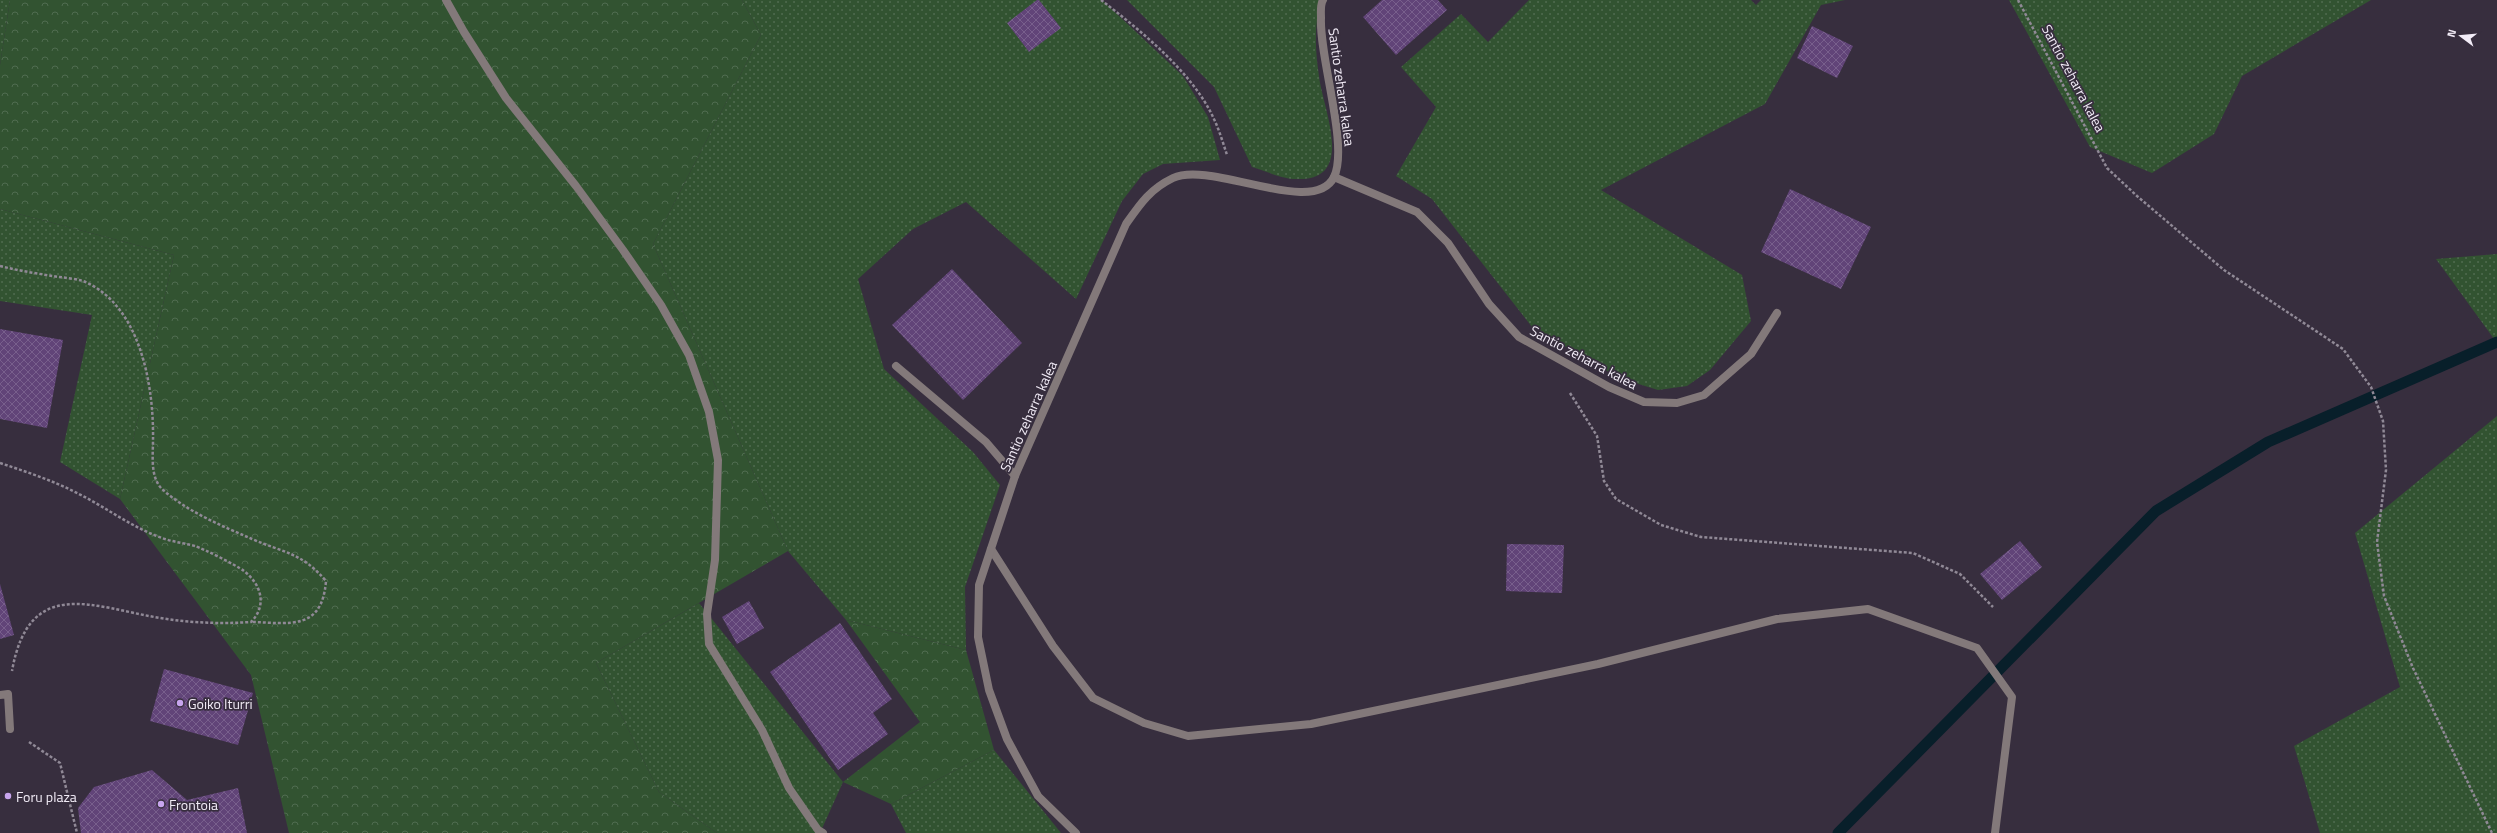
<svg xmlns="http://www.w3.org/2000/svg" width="2497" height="833" font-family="'Titillium Web',sans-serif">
<defs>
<pattern id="green-dots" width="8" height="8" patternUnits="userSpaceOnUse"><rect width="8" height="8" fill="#325331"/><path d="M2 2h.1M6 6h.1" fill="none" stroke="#506c50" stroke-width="1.8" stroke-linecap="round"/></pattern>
<pattern id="forest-crowns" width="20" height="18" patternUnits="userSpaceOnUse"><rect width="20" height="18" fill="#325331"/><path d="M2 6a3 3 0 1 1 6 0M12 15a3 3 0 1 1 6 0" fill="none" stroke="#506c50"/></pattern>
<pattern id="building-cross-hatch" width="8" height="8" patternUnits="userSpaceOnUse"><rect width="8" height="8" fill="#614478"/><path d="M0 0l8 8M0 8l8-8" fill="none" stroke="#785f8c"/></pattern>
</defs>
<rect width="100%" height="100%" fill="#372e3e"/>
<g fill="url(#green-dots)">
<path d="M0,0H10L0,65Z"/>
<path d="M742,0H1102L1183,76L1208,117L1220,160L1163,164L1143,174L1122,201L1076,299L966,202L913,229L858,279L884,369L973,452L1000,485L965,587L966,650L846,620L788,551L653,244L761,35Z"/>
<path d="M1127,0H1321C1314,25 1315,50 1319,76C1322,107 1358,182 1296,179C1282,179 1266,171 1252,167L1214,87Z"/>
<path d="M1529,0H1751L1756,5L1761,0H1845L1821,5L1765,104L1601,190L1742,275L1751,321L1710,370L1687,386L1658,390L1619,378L1532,327L1432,199L1396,176L1436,107L1401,67L1461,14L1488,42Z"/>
<path d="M2009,0H2371L2242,76L2214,134L2152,173L2090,147Z"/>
<path d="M0,209L174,255L120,499L60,462L92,315L0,301Z"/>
<path d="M2497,254V343L2436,259Z"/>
<path d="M2497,416V833H2320L2294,746L2400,687L2355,533Z"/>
<path d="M699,603L843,782L820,833H717L659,792L596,663Z"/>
<path d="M994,750L1061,833H906L891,804Z"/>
</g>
<g fill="url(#forest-crowns)">
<path d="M10,0H742L761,35L653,244L788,551L596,663L659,792L717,833H289L251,675L120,499L174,255L0,209V65Z"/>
<path d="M846,620L966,650L994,750L891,804L843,782L920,722Z"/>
</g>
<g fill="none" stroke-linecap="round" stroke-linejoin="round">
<path stroke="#081f2a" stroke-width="11" d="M1838,833L2156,511L2268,442L2497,342"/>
</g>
<g fill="url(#building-cross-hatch)">
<path d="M1037,0H1039L1061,28L1029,52L1007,23Z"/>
<path d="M1382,0H1438L1447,10L1396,55L1363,17Z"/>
<path d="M1812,26L1853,46L1837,78L1797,58Z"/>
<path d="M1790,189L1871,227L1841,289L1761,252Z"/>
<path d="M952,269L1022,343L963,400L892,325Z"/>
<path d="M0,329L63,340L47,428L0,419Z"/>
<path d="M2020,541L2042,567L2002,600L1980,574Z"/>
<path d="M1507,544L1564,545L1562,593L1506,591Z"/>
<path d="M0,584L14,635L0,639Z"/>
<path d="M749,601L764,628L737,644L722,617Z"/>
<path d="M840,623L892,699L873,713L888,734L838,770L770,672Z"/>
<path d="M164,669L253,693L238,745L150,721Z"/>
<path d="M152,770L187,800L238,788L247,833H81L78,808L94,787Z"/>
</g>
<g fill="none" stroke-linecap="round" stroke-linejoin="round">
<g stroke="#908996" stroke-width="2.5" stroke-dasharray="3 2" stroke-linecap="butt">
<path d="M1101,0C1140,30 1192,72 1213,117C1219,129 1223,143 1227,155"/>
<path d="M2018,0L2107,168L2137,196L2224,270L2343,349L2371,387L2383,421L2386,470L2377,542L2384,596L2413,668L2492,833"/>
<path d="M0,266C20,271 40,274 59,277C67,278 76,279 83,281C140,304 154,385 153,440C153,456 150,477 162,489C186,511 222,526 252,539C284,553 301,552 326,581C322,631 290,623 252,622"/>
<path d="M1570,393L1597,436L1604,481L1616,499L1661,525L1701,537L1913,553L1960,574L1993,607"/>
<path d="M0,463C27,472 54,481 79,494C107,508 133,528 162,538C173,542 184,543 195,546C204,549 236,565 244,571C262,585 267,606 251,622C220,624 191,623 160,618C93,607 29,575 12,671"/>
<path d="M29,742L60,763L77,833"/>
</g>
<g stroke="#83797a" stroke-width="8">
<path d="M446,0L464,32L506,98L576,186L623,250L661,305L689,355L709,412L718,460L715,560L707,614L709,644L762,730L789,788L818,830L823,833"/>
<path d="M896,366L986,442L1015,476"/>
<path d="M991,549L1053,646L1093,698L1144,723L1188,736L1311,724L1598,664L1777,619L1868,609L1977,648L2012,697L1995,833"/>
</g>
<g stroke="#83797a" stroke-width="8">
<path d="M1334,177L1417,212L1448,243L1489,304L1519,337L1609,387L1644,402L1677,403L1704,395L1751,354L1777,313"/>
<path d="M0,695L8,694L10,729"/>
<path d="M1076,833L1038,796L1007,739L989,690L978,637L979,585L1015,476L1126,224C1140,204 1150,189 1173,178C1211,160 1314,218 1334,177C1349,146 1319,57 1321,18C1321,12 1320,5 1323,0"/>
</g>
</g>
<g fill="#c8a5ee" stroke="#372e3e" stroke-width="1.5">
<circle cx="180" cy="703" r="4"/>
<circle cx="8" cy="796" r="4"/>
<circle cx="161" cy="804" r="4"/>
</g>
<g text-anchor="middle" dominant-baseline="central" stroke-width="3.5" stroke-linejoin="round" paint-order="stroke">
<g font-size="14" fill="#f2ecf7" stroke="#372e3e">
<text transform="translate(2074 78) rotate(62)">Santio zeharra kalea</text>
<text transform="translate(1342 87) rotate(82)">Santio zeharra kalea</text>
<text transform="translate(1584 357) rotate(28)">Santio zeharra kalea</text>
<text transform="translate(1028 416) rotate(-66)">Santio zeharra kalea</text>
</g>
<g font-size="14" fill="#f2ecf7" stroke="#372e3e" text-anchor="start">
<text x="188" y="703">Goiko Iturri</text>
<text x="16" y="796">Foru plaza</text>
<text x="169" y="804">Frontoia</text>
</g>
</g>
<g transform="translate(2461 36) rotate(286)" stroke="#372e3e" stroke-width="3" paint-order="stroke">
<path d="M0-3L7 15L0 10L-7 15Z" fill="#f2ecf7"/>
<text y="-6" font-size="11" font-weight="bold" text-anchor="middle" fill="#f2ecf7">N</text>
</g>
</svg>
